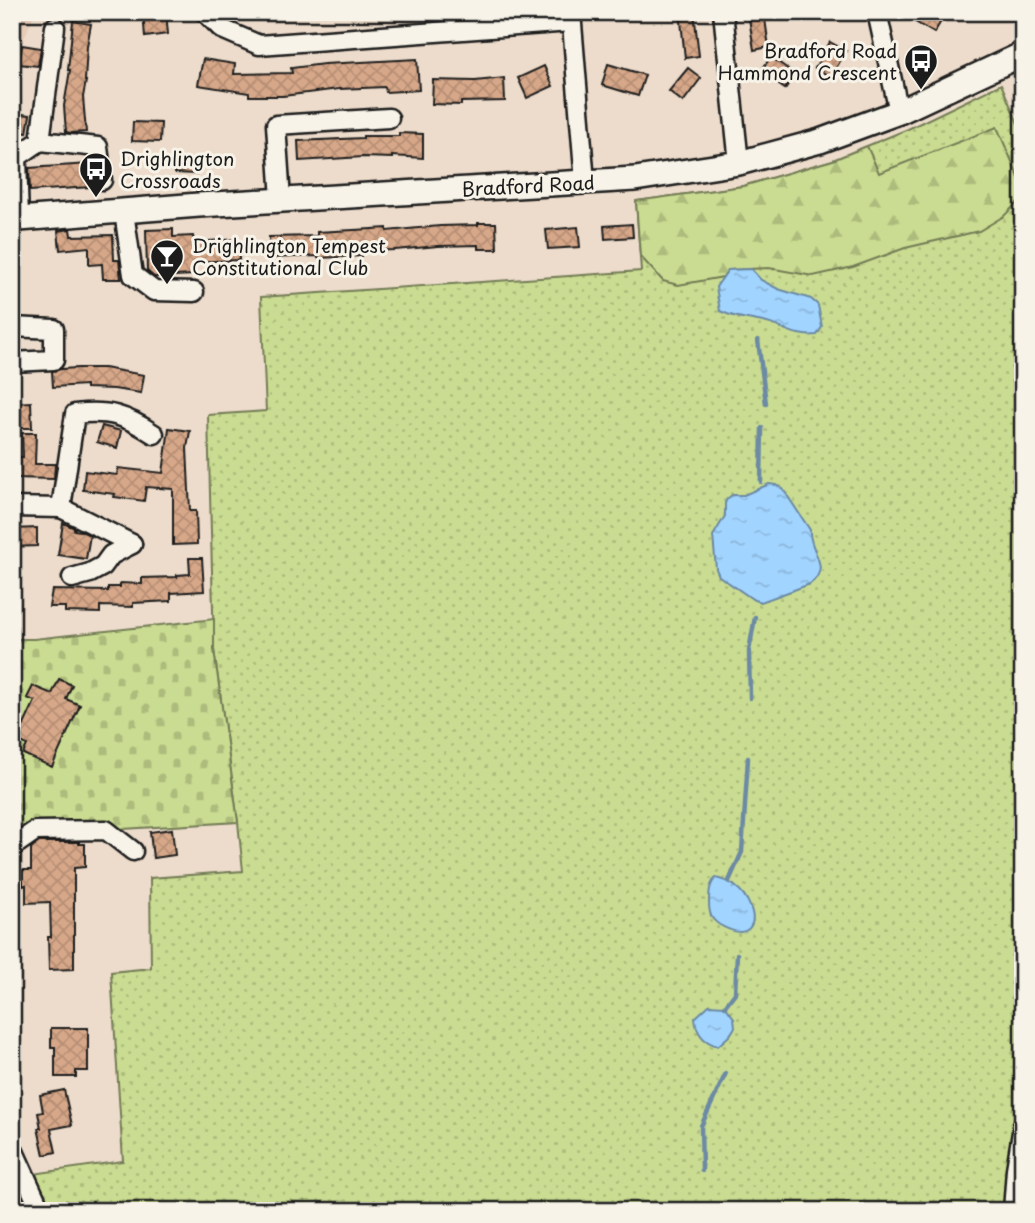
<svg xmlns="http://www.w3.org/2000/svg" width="1035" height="1223" font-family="'Playpen Sans',sans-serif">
<defs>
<pattern id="grass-dots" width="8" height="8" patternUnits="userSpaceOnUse" patternTransform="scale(1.75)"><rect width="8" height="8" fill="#cadc91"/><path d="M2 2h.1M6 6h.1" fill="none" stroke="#adbc7c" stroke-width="1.8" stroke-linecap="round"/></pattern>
<pattern id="forest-firs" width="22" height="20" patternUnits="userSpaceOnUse" patternTransform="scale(1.75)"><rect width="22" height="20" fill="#cadc91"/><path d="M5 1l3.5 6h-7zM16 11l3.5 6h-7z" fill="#adbc7c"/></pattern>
<pattern id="cemetery-stones" width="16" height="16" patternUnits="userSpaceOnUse" patternTransform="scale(1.75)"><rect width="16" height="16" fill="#cadc91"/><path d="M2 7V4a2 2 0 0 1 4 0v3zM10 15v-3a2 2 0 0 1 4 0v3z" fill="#adbc7c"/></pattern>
<pattern id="water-ripples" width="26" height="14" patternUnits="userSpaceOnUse" patternTransform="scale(1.75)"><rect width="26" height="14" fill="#a1d4ff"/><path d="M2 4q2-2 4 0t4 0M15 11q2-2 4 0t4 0" fill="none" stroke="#8ab5da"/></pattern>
<pattern id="building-cross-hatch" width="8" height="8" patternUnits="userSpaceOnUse" patternTransform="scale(1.75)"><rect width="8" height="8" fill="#d6a788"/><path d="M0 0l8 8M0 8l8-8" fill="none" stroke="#b78f75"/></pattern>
</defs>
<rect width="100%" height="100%" fill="#eddccb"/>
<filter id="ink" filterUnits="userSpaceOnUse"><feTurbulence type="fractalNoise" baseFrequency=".0143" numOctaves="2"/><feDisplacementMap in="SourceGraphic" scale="14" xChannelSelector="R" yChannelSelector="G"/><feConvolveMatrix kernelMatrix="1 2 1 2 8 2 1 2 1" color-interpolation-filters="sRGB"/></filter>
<g filter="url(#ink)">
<path fill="#e6ccb7" d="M12,12H35L12,68Z"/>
<path fill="url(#grass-dots)" stroke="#737c56" stroke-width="2" d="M1001,84L1023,135V1211H48L33,1174L123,1161L111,972L151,968L150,878L243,871L238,822L214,650L208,415L266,411L261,297L641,271L636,201L743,186L833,160L908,129Z"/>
<path fill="url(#forest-firs)" stroke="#737c56" stroke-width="2" d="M997,127L1023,187V197L1004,216L979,231L905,248L853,267L813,276L769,268L728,270L723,277L678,285L663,281L640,256L636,201L743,186L833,160L867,146L879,173Z"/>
<path fill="url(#cemetery-stones)" stroke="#737c56" stroke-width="2" d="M214,619V650L238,822L106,830L36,831L12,847V639H34Z"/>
<g fill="url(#water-ripples)" stroke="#6c8aa4" stroke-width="2">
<path d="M751,269L761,280L778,289L811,299L818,305L822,327L817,335C795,338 783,326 763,322C746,318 737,319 720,311L716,287L728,270Z"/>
<path d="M769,484L776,485L783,489L810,530C808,551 833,566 810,584L761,602L754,600L719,576L716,569L713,536L725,516V503L727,499L732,495H744Z"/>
<path d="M716,878C724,880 731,882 736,887C746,894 761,920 747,930C739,936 718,926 713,919C709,914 709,908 709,903C709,894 709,884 716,878Z"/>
<path d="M709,1005L725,1006L734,1018L735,1027L730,1035L718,1046C703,1042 696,1033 695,1018Z"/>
</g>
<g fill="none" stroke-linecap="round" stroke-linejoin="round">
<g stroke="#6c8aa4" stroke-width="4.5">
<path d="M758,340L766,404"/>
<path d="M761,482L762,428"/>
<path d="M750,698L749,651L755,617"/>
<path d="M729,881L742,852L748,758"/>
<path d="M725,1006L735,993L737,954"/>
<path d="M702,1171L701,1126L726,1073"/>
</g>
</g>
<g fill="url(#building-cross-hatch)" stroke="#1c1c1c" stroke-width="2">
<path d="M143,12H166L168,34L145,37Z"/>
<path d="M680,12H694L699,56L685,58Z"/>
<path d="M748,12H764L769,47L754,50Z"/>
<path d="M898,12H934L943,18L934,33Z"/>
<path d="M73,21L91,24L87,46L85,81H86L83,97L86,132L71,133L66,132L64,106L70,70H68Z"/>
<path d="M830,42L846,51L831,77L815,68Z"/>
<path d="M22,45L41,48L38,66L19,64Z"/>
<path d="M771,57L795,74L785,89L760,72Z"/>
<path d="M203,59L235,64L234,74L292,73L291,68L324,64L417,59L419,90L386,92L385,87L339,89L283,96H249V93L198,85Z"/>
<path d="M608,64L645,75L638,96L602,85Z"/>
<path d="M544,66L553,86L527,98L518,78Z"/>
<path d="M688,68L701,78L683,102L669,91Z"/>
<path d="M504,78L505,101L461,102V105L432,104L433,80L475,81Z"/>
<path d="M12,113L30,115L27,133L12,130Z"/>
<path d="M133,122L161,123L160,142L132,141Z"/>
<path d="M399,133L423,134V158L392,156V158L363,157L299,161L298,141L363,138V136H399Z"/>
<path d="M175,159L197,160L196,174L175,173Z"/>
<path d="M89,164L91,187L30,191L29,168Z"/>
<path d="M478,223H496L497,249H478V245L438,246L395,250L362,251V256L318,258V256L270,258L269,237L317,236V232L372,229L387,228V231L440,226L478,225Z"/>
<path d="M632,224L633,237L605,239L604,226Z"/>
<path d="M578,227L580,247L548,249L546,230Z"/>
<path d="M70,229L71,236L113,235L114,260H119L121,279H103L102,264L89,265V247L60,250L58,231Z"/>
<path d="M173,229V237L193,236L194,242L238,239L239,260L194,262V275L154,277L147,271L146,230Z"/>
<path d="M78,368H104L144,375L141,393L114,389L86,388V385L53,387L52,371L61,369Z"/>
<path d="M31,402L32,428H12V403Z"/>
<path d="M102,426L121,431L117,448L97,442Z"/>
<path d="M169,428L190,431L187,448L190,511H196L197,544L173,545V489L146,487L144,501L114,497L115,494L83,490L85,471L117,475L118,468L163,473Z"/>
<path d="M22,433H36L35,464H55L54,479L12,478V457H23Z"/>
<path d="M63,523L75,528L74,530L81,531L90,535L86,559L58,555Z"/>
<path d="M37,528V546L12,547V529Z"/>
<path d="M189,558H202L204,591L171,593V601L133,603V607L100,606V613L65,612V607H49L52,590L108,591V587H120V583L142,584V578L177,577V575L190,574Z"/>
<path d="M59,679L72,685L66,699L80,705L52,767L23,754L27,745L17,740L35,701L27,698L33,686L52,694Z"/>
<path d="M172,829L175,855L153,858L150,832Z"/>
<path d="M39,842H79V844H85V867L74,868V969L49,970L48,937H51L50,902L26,903V885L23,886V870H31V848Z"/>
<path d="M51,1028H88V1071H76V1077H55V1047H51Z"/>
<path d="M64,1090L72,1125L51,1129L56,1152L44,1155L38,1128H41L38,1113L43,1112L40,1095Z"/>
</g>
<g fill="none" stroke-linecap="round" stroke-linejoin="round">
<g stroke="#1c1c1c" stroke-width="23">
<g id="minor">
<path d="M205,12L222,29L259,45L571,22"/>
<path d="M571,12L585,182"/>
<path d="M723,12L739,163"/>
<path d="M877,12L899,112"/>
<path d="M40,141L98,147L102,180"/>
<path d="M281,200L276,125L389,118"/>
<path d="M124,212L133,275L154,291L194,292"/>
<path d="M19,219L17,157L40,141L55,27"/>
<path d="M12,327L54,329V360L12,362"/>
<path d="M12,507L61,508L75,414C109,410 125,415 154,434"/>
<path d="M61,508L132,544"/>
<path d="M72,578L90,573L103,566L111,555L132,544"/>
<path d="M12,847L35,831L106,830L133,851"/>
<path d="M12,1147L41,1211"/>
<path d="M1013,1211L1016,1169L1023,1126"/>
</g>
</g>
<g stroke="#1c1c1c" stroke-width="28">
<path id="major" d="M12,221L19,219L199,205L635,179L739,163L820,141L899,112L1023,54"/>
</g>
<use href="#minor" stroke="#f7f3e8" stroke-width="18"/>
<use href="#major" stroke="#f7f3e8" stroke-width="23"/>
</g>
</g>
<defs>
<g id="bus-pin" transform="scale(1.75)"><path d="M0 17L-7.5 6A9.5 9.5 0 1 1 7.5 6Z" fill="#1c1c1c" stroke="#f7f3e8"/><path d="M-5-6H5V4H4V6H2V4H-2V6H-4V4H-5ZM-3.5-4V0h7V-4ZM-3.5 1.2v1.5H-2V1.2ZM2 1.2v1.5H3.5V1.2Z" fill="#fff"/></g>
<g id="bar-pin" transform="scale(1.75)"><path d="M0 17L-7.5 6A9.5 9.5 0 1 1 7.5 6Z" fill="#1c1c1c" stroke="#f7f3e8"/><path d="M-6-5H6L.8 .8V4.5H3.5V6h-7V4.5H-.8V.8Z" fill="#fff"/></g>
</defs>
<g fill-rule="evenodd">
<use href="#bus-pin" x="921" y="61"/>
<use href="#bus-pin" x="96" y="169"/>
<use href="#bar-pin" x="167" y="256"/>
</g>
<g text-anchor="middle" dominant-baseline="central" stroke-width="6" stroke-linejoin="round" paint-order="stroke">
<g font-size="19" fill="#1c1c1c" stroke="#f7f3e8" text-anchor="start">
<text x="897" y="50" text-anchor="end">Bradford Road<tspan x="897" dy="22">Hammond Crescent</tspan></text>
<text x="120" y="158">Drighlington<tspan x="120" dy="22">Crossroads</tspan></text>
<text x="192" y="245">Drighlington Tempest<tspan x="192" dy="22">Constitutional Club</tspan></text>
</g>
<g font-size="19" fill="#1c1c1c" stroke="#f7f3e8">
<text transform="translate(528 185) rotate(-3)">Bradford Road</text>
</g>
</g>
<rect width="1035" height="1223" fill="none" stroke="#f7f3e8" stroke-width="42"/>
<rect x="21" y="21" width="993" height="1181" fill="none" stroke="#1c1c1c" stroke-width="2.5" filter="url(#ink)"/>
</svg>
